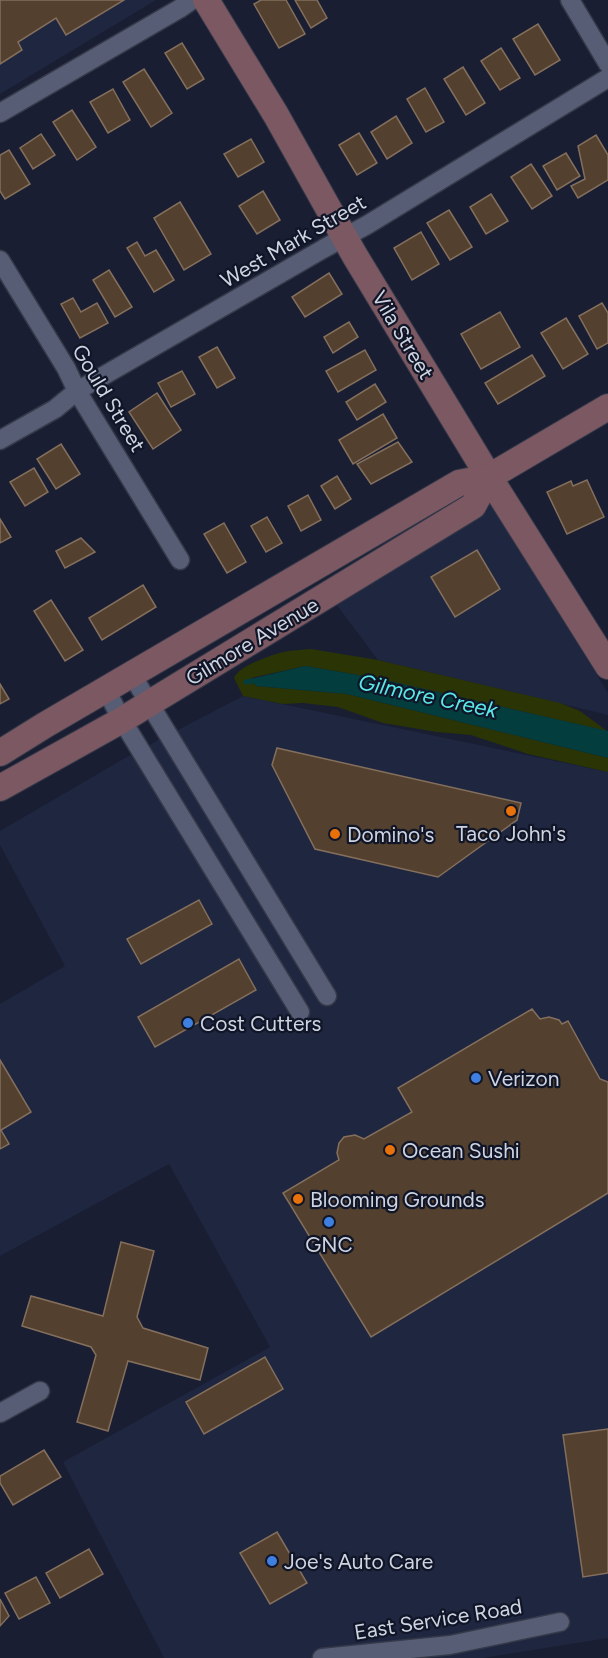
<svg xmlns="http://www.w3.org/2000/svg" width="608" height="1658" font-family="Figtree,sans-serif">
<rect width="100%" height="100%" fill="#191e32"/>
<g fill="#1f2640">
<path d="M0,0H156L0,94Z"/>
<path d="M489,502L608,693V715L378,660L333,600Z"/>
<path d="M243,696L608,772V1638L483,1658H164L63,1462L270,1347L169,1164L0,1256V1004L65,966L0,845V831L132,754Z"/>
</g>
<path fill="#2b3405" d="M311,649L378,660L560,703L580,711L607,731L376,678L305,666L251,678L256,686L347,694L608,758V772L528,754L471,735L437,732L383,723L338,707L303,703L283,704L243,696L234,678C237,667 271,655 283,652C292,650 302,650 311,649Z"/>
<path fill="#033d3e" d="M305,666L376,678L608,731V758L347,694L256,686L251,679Z"/>
<g fill="none" stroke-linecap="round" stroke-linejoin="round">
<path stroke="#033d3e" stroke-width="5" d="M246,682L259,680"/>
</g>
<g fill="#53402e" stroke="#846f5d" stroke-width="1.5">
<path d="M0,0H124L66,35L56,18L18,42L22,50L0,64Z"/>
<path d="M261,0H286L305,34L279,48L254,4Z"/>
<path d="M295,0H317L327,18L311,28Z"/>
<path d="M538,24L560,60L535,75L513,39Z"/>
<path d="M182,43L204,79L187,89L165,53Z"/>
<path d="M501,48L520,78L500,90L481,61Z"/>
<path d="M463,67L485,103L466,115L444,79Z"/>
<path d="M144,69L172,113L151,127L123,82Z"/>
<path d="M425,88L444,122L426,132L407,99Z"/>
<path d="M113,89L130,120L108,133L90,102Z"/>
<path d="M72,110L96,147L77,160L53,122Z"/>
<path d="M396,116L412,143L387,159L371,132Z"/>
<path d="M359,133L377,163L357,175L339,145Z"/>
<path d="M41,134L55,155L33,169L20,148Z"/>
<path d="M596,135L608,155V180L578,198L571,186L585,179L578,146Z"/>
<path d="M251,139L264,162L238,177L224,154Z"/>
<path d="M9,150L30,184L5,199L0,191V155Z"/>
<path d="M566,153L580,176L557,190L543,166Z"/>
<path d="M531,164L552,196L532,209L511,177Z"/>
<path d="M263,191L280,220L257,234L239,206Z"/>
<path d="M491,194L508,221L486,234L470,207Z"/>
<path d="M180,202L211,254L184,270L154,218Z"/>
<path d="M449,210L472,247L450,260L427,223Z"/>
<path d="M421,232L439,264L412,280L394,248Z"/>
<path d="M137,242L145,256L156,250L174,280L154,292L127,248Z"/>
<path d="M109,270L132,307L115,317L93,280Z"/>
<path d="M329,273L342,294L305,317L292,297Z"/>
<path d="M73,298L81,312L97,303L108,323L80,338L61,304Z"/>
<path d="M602,303L608,313V343L597,349L579,316Z"/>
<path d="M500,312L520,347L481,369L461,334Z"/>
<path d="M566,318L588,354L563,369L541,333Z"/>
<path d="M349,322L358,337L333,353L324,337Z"/>
<path d="M217,347L235,378L217,388L199,357Z"/>
<path d="M365,350L376,370L338,392L326,371Z"/>
<path d="M532,355L545,376L498,404L485,383Z"/>
<path d="M182,371L195,394L171,407L158,383Z"/>
<path d="M375,384L386,402L357,420L346,402Z"/>
<path d="M157,393L181,430L153,449L129,412Z"/>
<path d="M383,414L397,438L353,464L339,440Z"/>
<path d="M398,442L412,462L371,484L357,464Z"/>
<path d="M61,444L80,474L56,489L37,459Z"/>
<path d="M34,468L48,492L25,506L10,482Z"/>
<path d="M337,476L351,499L335,509L321,486Z"/>
<path d="M587,480L604,517L567,534L547,492L571,481L573,486Z"/>
<path d="M308,495L321,520L301,531L288,506Z"/>
<path d="M267,517L282,543L266,552L251,526Z"/>
<path d="M0,519L11,537L0,543Z"/>
<path d="M224,523L246,562L227,573L204,534Z"/>
<path d="M81,538L95,552L65,568L56,551Z"/>
<path d="M477,550L500,589L455,617L431,577Z"/>
<path d="M143,585L156,607L102,640L89,618Z"/>
<path d="M51,600L83,650L65,661L34,611Z"/>
<path d="M0,684L9,699L0,704Z"/>
<path d="M277,748L521,803L517,820L438,877L315,849L272,765Z"/>
<path d="M199,900L212,924L141,964L127,939Z"/>
<path d="M239,959L256,990L155,1047L138,1017Z"/>
<path d="M532,1009L540,1019L549,1017L559,1020L562,1024L568,1021L600,1079L608,1082V1193L371,1337L283,1193L339,1160L337,1153L339,1143L344,1137L355,1135L364,1139L412,1112L398,1088Z"/>
<path d="M0,1060L31,1112L1,1130L9,1144L0,1149Z"/>
<path d="M121,1242L154,1251L137,1317L143,1328L208,1348L200,1380L128,1361L108,1431L77,1422L96,1355L91,1347L22,1326L31,1296L103,1316Z"/>
<path d="M265,1357L283,1389L204,1434L186,1402Z"/>
<path d="M608,1429V1573L583,1577L563,1435Z"/>
<path d="M44,1450L61,1477L13,1505L0,1483V1476Z"/>
<path d="M277,1532L307,1583L270,1604L240,1553Z"/>
<path d="M89,1549L103,1574L60,1598L46,1573Z"/>
<path d="M36,1577L50,1603L19,1619L5,1593Z"/>
<path d="M0,1599L9,1616L0,1626Z"/>
</g>
<g fill="none" stroke-linecap="round" stroke-linejoin="round">
<g stroke="#353949" stroke-width="21">
<g id="street">
<path d="M570,0L608,64"/>
<path d="M0,113L179,9L192,0"/>
<path d="M0,260L66,368L77,391L180,560"/>
<path d="M0,440L55,409L77,391L323,249L367,225L608,78"/>
<path d="M132,675L327,996"/>
<path d="M106,690L122,720L300,1012"/>
<path d="M0,1413L40,1391"/>
<path d="M322,1658L450,1645L560,1622"/>
</g>
</g>
<g stroke="#353949" stroke-width="28">
<g id="secondary">
<path d="M206,0L276,115L355,256L489,477L608,666"/>
<path d="M0,753L45,725L459,483L489,477L608,407"/>
<path d="M0,788L122,720L473,506L489,477"/>
</g>
</g>
<use href="#street" stroke="#565d74" stroke-width="18"/>
<use href="#secondary" stroke="#7c5862" stroke-width="26"/>
</g>
<g fill="#e8710a" stroke="#101527" stroke-width="2">
<circle cx="511" cy="811" r="6"/>
<circle cx="335" cy="834" r="6"/>
<circle cx="390" cy="1150" r="6"/>
<circle cx="298" cy="1199" r="6"/>
</g>
<g fill="#3f7fe0" stroke="#101527" stroke-width="2">
<circle cx="188" cy="1023" r="6"/>
<circle cx="476" cy="1078" r="6"/>
<circle cx="329" cy="1222" r="6"/>
<circle cx="272" cy="1561" r="6"/>
</g>
<g text-anchor="middle" dominant-baseline="central" stroke-width="4.5" stroke-linejoin="round" paint-order="stroke">
<g font-size="21" fill="#cfd4e1" stroke="#101527">
<text transform="translate(293 241) rotate(-30)">West Mark Street</text>
<text transform="translate(403 335) rotate(59)">Vila Street</text>
<text transform="translate(109 398) rotate(59)">Gould Street</text>
<text transform="translate(252 641) rotate(-31)">Gilmore Avenue</text>
<text transform="translate(438 1619) rotate(-9)">East Service Road</text>
</g>
<g font-size="21" fill="#cfd4e1" stroke="#101527" text-anchor="start">
<text x="511" y="833" text-anchor="middle">Taco John's</text>
<text x="347" y="834">Domino's</text>
<text x="200" y="1023">Cost Cutters</text>
<text x="488" y="1078">Verizon</text>
<text x="402" y="1150">Ocean Sushi</text>
<text x="310" y="1199">Blooming Grounds</text>
<text x="329" y="1244" text-anchor="middle">GNC</text>
<text x="284" y="1561">Joe's Auto Care</text>
</g>
<g font-size="22" font-style="italic" fill="#59e8e9" stroke="#101527">
<text transform="translate(428 696) rotate(12)">Gilmore Creek</text>
</g>
</g>
</svg>
